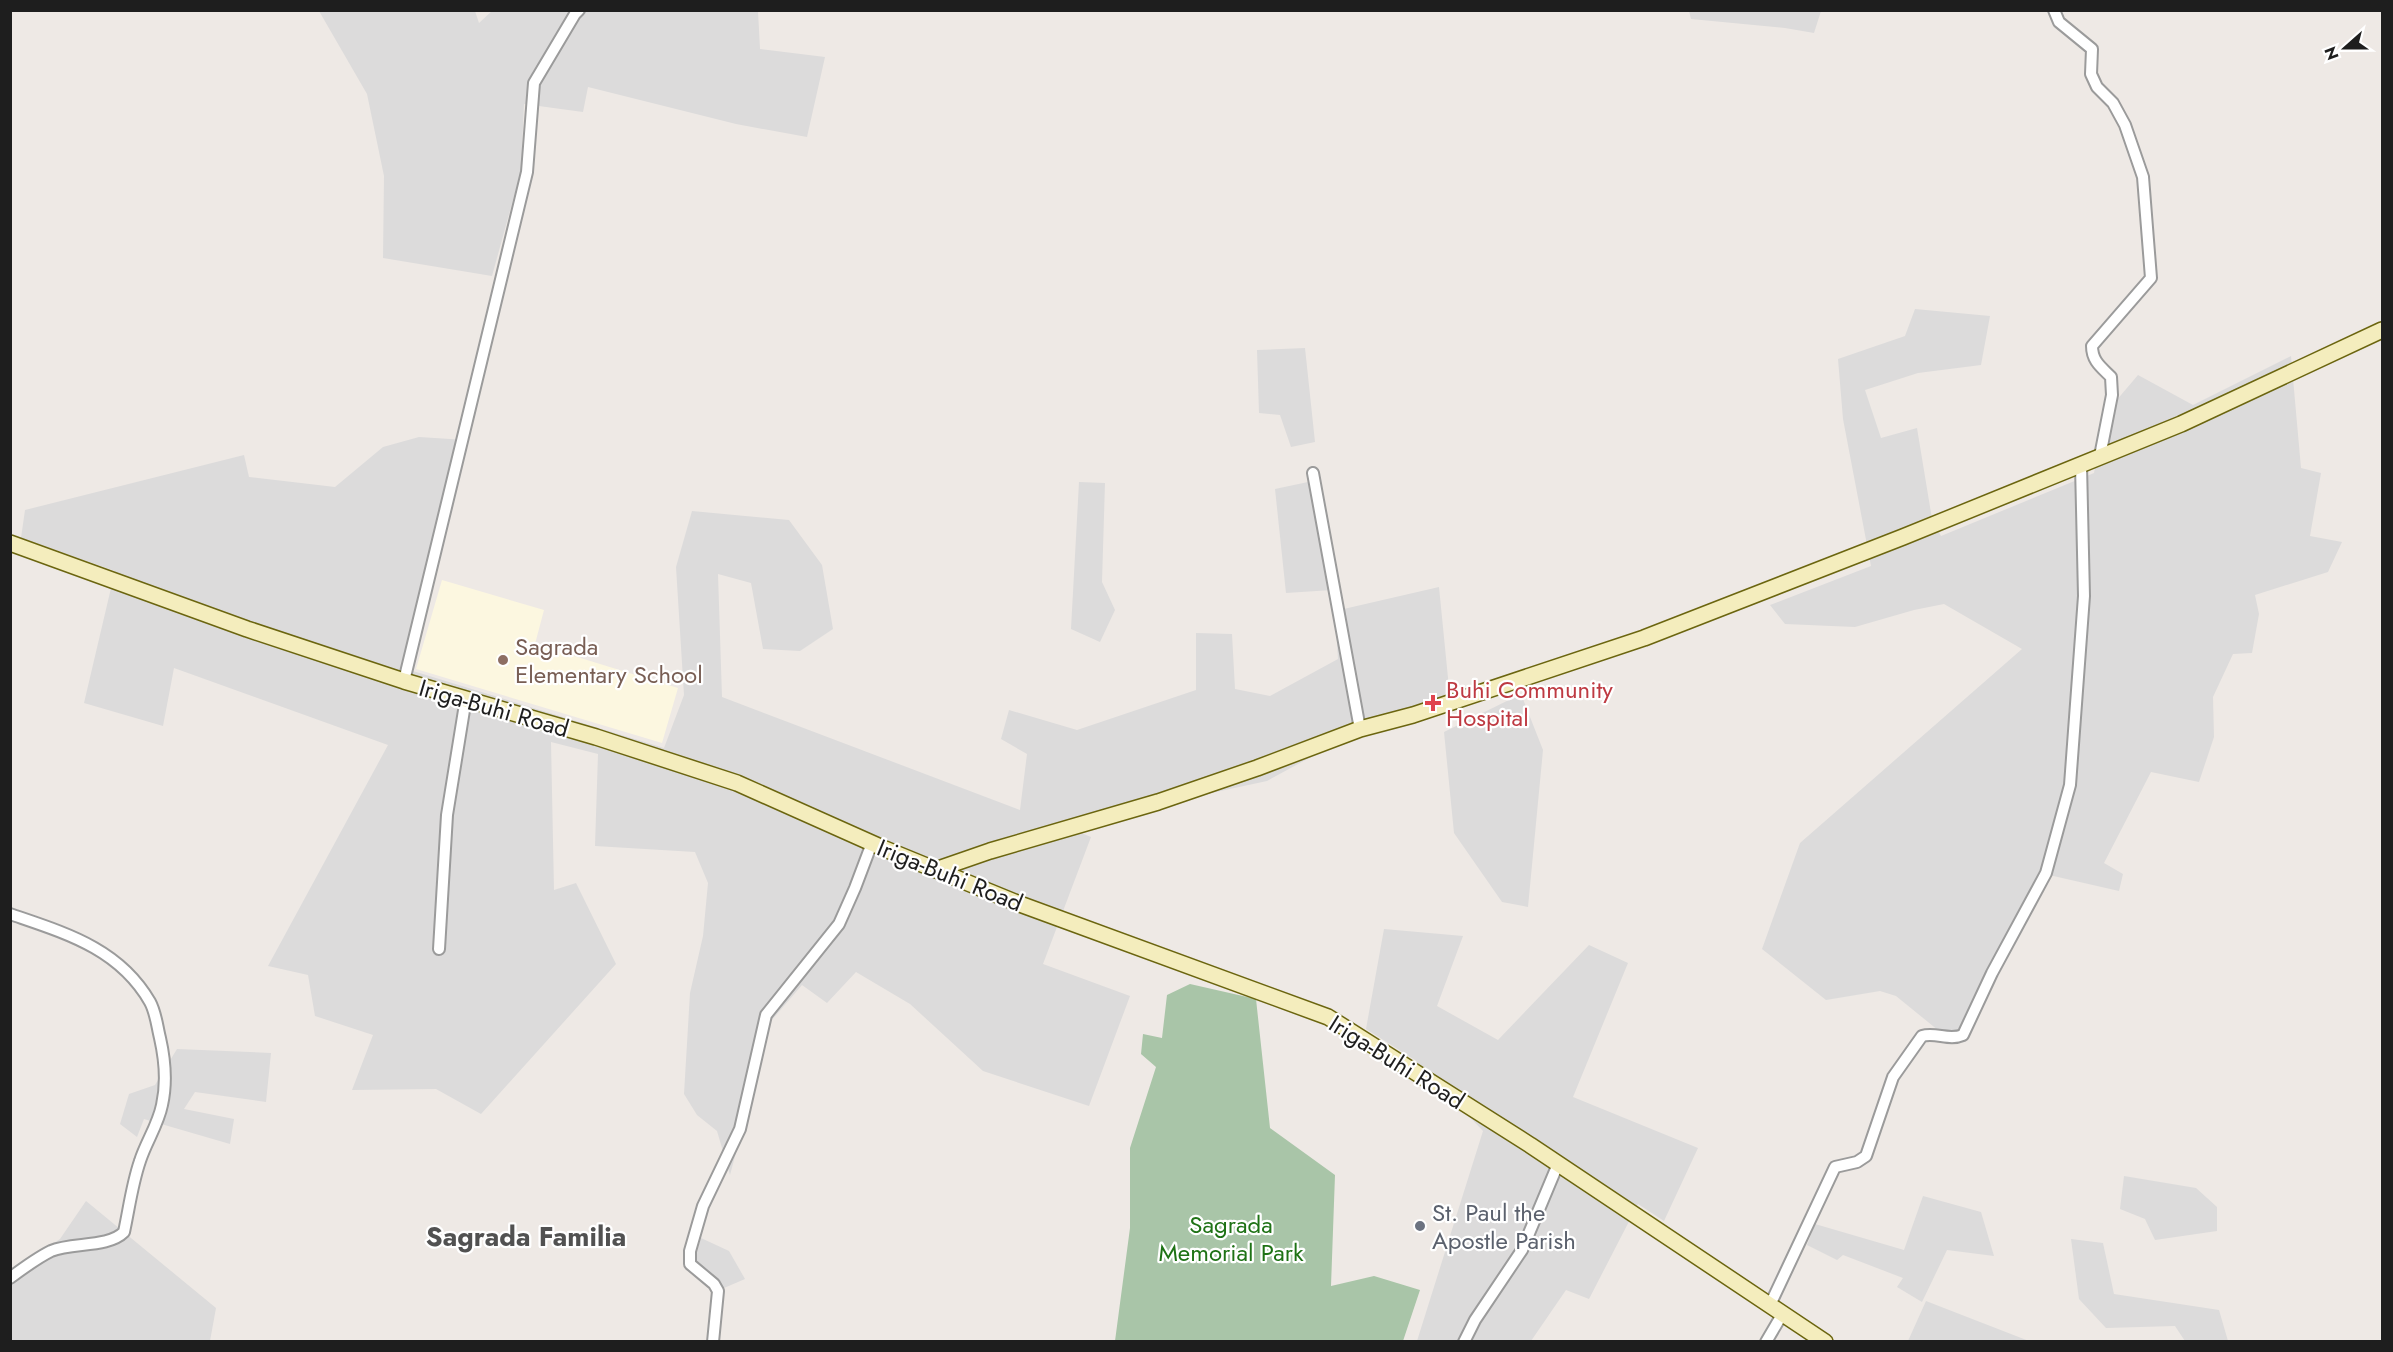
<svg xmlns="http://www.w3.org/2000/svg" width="2393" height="1352" font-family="Jost,sans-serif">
<rect width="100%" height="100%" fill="#eee9e5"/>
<g fill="#dcdbdb">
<path d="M493,10L758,11L760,49L825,57L807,137L736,124L588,87L583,112L524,104L521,171L492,276L383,258L384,176L367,94L319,11H475L479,23Z"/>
<path d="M1689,11V10L1821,11L1814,33L1785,28L1691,19Z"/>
<path d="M1915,309L1990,316L1981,365L1918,373L1865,390L1881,438L1917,428L1932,519L1941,536L2094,473L2104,415L2138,375L2193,405L2291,356L2301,468L2321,473L2310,536L2342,542L2328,572L2255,595L2259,614L2252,653L2233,654L2213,697L2214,737L2199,782L2151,772L2104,863L2123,874L2119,891L2049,875L1962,1034L1944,1035L1896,996L1880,991L1826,1000L1762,949L1800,843L2022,649L1944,604L1914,610L1855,627L1785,624L1770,605L1871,566L1843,419L1838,359L1905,336Z"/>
<path d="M1305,348L1315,442L1291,447L1280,415L1259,413L1257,350Z"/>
<path d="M419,437L466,440L413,671L664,748L684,695L676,567L692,511L789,520L822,565L833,629L800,651L763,649L751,583L718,574L722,697L1020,810L1027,754L1001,739L1009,710L1077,730L1196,690V633L1232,634L1235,689L1270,696L1338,659L1335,611L1439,587L1450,698L1373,723L1267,781L1062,825L1091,837L1043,964L1130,996L1089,1106L983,1071L910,1004L856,972L827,1003L802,985L771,1021L730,1175L717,1131L697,1115L684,1094L690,993L703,936L708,883L695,852L595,846L598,754L551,742L554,890L576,883L616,964L481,1114L436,1089L352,1090L373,1035L315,1016L308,975L268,966L388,745L174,668L163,726L84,703L115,571L21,538L25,510L244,455L249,477L335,487L383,447Z"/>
<path d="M1079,482L1105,483L1102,582L1115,610L1100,642L1071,629Z"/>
<path d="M1308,482L1332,590L1286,593L1275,489Z"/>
<path d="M1521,694L1543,750L1528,907L1502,902L1454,833L1444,732Z"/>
<path d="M1384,929L1463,936L1437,1006L1498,1040L1589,945L1628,963L1573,1097L1698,1148L1664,1221L1638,1204L1589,1299L1566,1290L1531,1341H1417L1483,1131L1415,1060L1366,1029Z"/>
<path d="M177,1049L271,1053L266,1102L195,1092L184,1109L234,1119L230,1144L144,1119L137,1137L120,1124L129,1094L155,1085Z"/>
<path d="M2124,1176L2196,1188L2217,1207V1231L2155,1240L2145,1219L2120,1209Z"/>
<path d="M1923,1196L1981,1212L1994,1256L1947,1250L1922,1302L1897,1287L1903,1278L1843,1255L1837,1260L1807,1245L1815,1224L1904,1250Z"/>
<path d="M86,1201L216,1308L210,1341H11L10,1273L60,1239Z"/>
<path d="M701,1238L729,1251L745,1279L724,1288L694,1261Z"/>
<path d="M2071,1239L2103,1243L2114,1294L2219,1310L2228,1341H2185L2175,1326L2106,1328L2079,1299Z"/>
<path d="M1926,1301L1980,1322L2029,1341H1908Z"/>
</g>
<path fill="#fcf7e0" d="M442,580L544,610L535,644L678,688L662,743L416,669Z"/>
<path fill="#a9c5a8" d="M1190,984L1256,999L1270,1128L1335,1175L1331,1286L1374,1276L1420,1290L1403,1341H1115L1130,1228V1148L1156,1067L1141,1054L1143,1034L1162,1038L1167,995Z"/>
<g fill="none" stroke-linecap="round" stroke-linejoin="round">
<g stroke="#9b9b9b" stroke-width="14">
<g id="street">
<path d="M2054,10L2059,22L2092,49L2091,74L2097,87L2113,103L2125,125L2143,177L2151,278L2092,346C2092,361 2101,367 2111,377L2112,395L2100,456"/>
<path d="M1313,473L1360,729"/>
<path d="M404,681L527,172L534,83L575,14L579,10"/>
<path d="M10,914C65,933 119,948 150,1002C156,1013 157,1026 160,1038C165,1060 167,1083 162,1105C158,1125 146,1142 140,1161C132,1184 129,1209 124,1232C108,1248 72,1242 51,1251C37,1258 22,1269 10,1278"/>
<path d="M439,949L447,815L466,698"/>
<path d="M1770,1305L1835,1167L1857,1162L1866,1156L1893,1077L1922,1036C1936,1032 1949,1041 1963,1035L1992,973L2046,873L2070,785L2084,596L2081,465"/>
<path d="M713,1342L718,1291L714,1284L690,1264V1251L703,1206L740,1129L766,1015L839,924L855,888L872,843"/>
<path d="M1464,1342L1475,1320L1522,1250L1558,1164"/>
<path d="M1766,1342L1783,1313"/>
</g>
</g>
<g stroke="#6b650f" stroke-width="18">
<g id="secondary">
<path d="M10,543L247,629L404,681L596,737L737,783L885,849L1017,903L1328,1017L1530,1145L1825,1342"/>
<path d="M938,869L990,851L1158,802L1257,768L1360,729L1413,715L1644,638L1903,537L2181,424L2382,330"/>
</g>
</g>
<use href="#street" stroke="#fff" stroke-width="10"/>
<use href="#secondary" stroke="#f4edbd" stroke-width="15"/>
</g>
<circle fill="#8d6e63" stroke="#fff" stroke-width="2" cx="503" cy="660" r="6"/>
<path fill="#e0444e" stroke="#fff" stroke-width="2" d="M1430 694h6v6h6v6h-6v6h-6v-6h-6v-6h6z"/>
<circle fill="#6b7280" stroke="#fff" stroke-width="2" cx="1420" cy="1226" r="6"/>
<g text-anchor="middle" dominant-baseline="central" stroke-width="4.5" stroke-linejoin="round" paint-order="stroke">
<g font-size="24" fill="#785e54" stroke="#fff" text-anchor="start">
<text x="515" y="646">Sagrada<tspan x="515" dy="28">Elementary School</tspan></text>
</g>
<g font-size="24" fill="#be3a42" stroke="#fff" text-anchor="start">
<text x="1446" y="689">Buhi Community<tspan x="1446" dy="28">Hospital</tspan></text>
</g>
<g font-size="24" fill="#1e1e1e" stroke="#fff">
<text transform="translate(494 708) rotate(16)">Iriga-Buhi Road</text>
<text transform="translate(950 875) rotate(22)">Iriga-Buhi Road</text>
<text transform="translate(1397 1062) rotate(32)">Iriga-Buhi Road</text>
</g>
<g font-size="24" fill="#5b616d" stroke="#fff" text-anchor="start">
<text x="1432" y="1212">St. Paul the<tspan x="1432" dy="28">Apostle Parish</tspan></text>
</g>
<g font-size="24" fill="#1e7215" stroke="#fff">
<text x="1231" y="1224">Sagrada<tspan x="1231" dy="28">Memorial Park</tspan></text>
</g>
<g font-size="27" font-weight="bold" fill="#515151" stroke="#fff">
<text x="526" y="1236">Sagrada Familia</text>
</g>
</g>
<rect width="2393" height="1352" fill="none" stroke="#1e1e1e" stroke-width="24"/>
<g transform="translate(2345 48) rotate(249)" stroke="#ffffff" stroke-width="4.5" paint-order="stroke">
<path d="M0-4.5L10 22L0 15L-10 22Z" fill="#1e1e1e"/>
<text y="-9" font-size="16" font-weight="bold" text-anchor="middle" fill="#1e1e1e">N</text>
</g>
</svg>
